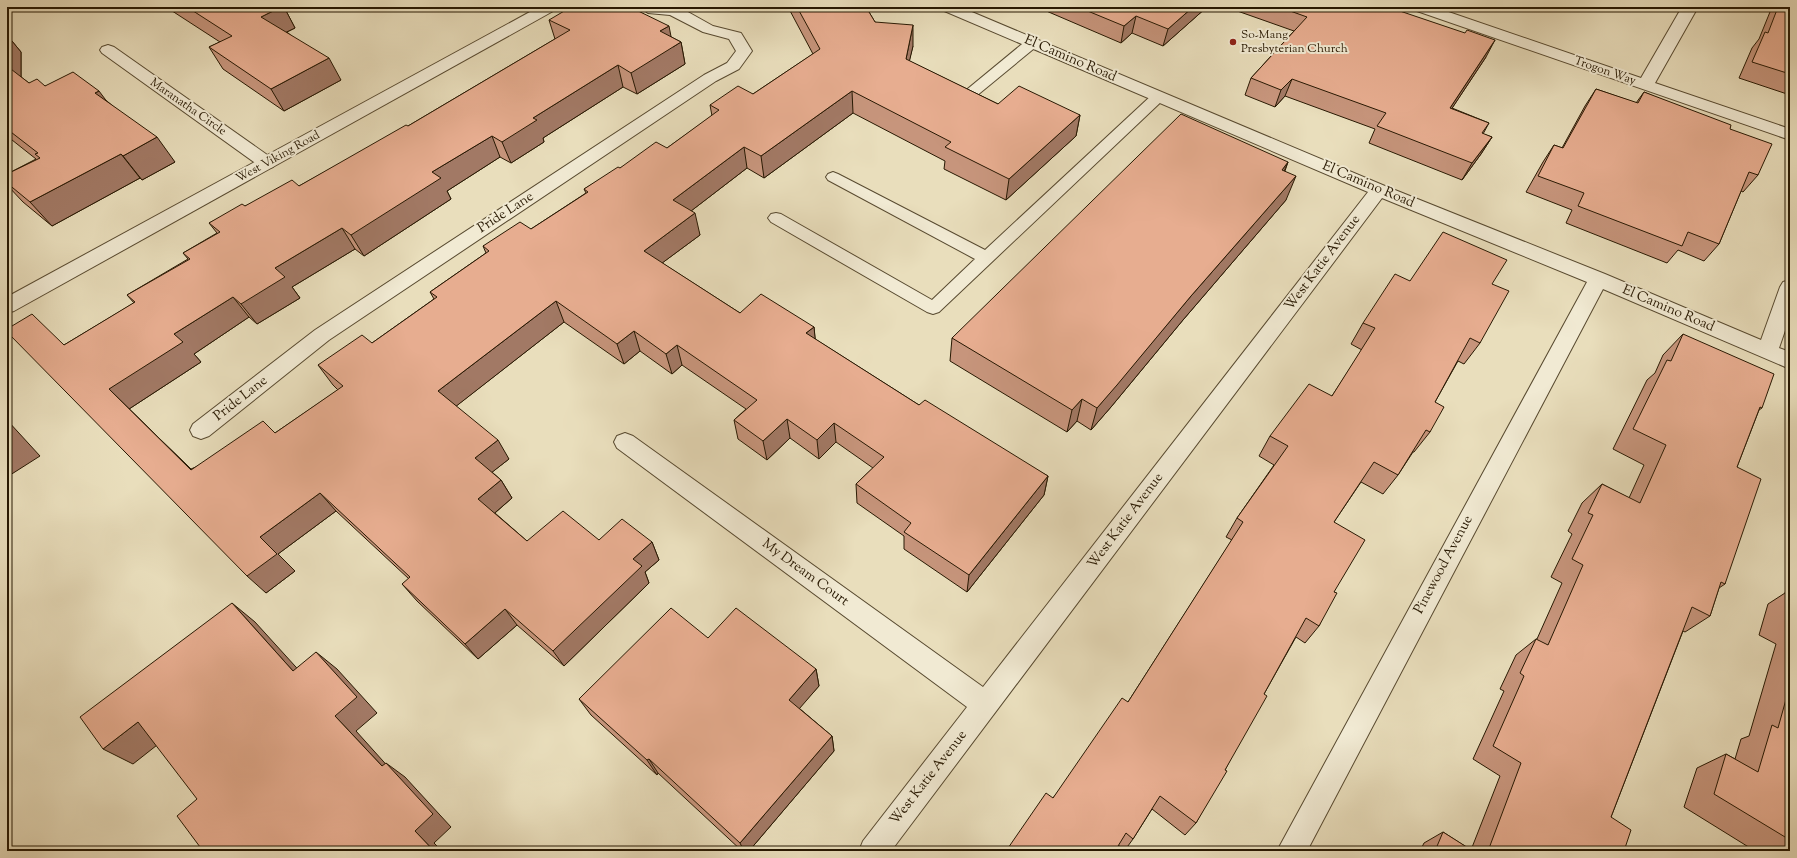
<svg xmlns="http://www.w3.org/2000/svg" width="1797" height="858" font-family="'Sorts Mill Goudy',serif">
<rect width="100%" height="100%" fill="#e9debc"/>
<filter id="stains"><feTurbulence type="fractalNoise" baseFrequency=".005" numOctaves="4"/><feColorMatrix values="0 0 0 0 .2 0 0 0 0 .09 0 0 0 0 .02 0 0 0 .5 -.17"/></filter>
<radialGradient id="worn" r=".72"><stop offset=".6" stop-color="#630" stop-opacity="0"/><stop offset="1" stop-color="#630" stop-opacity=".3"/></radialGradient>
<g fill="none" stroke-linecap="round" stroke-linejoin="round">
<g stroke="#584a30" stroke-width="2">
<g id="service">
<path d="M1032,39L1037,40L1038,43L1037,46L969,102H959L957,99L959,96L1027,40Z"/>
<path d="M1158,93L1163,94L1165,97L1163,100L939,312L933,314L927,312L771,222L768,218L771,214L776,213L781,214L932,300L975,259L828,180L826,177L828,174L833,172L838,174L985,250L1153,94Z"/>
</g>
</g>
<g stroke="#584a30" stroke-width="2">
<g id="minor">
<path d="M640,7H679L713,26L741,33L752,51L739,69L716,81L329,340L209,436L201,439L193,436L190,430L193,424L315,330L704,75L727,63L736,51L729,39L703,32L670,15L648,13Z"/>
<path d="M939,7H960L1385,186L1605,274L1761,340L1780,287L1783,282L1790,280V316L1779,348L1790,352V369L1603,289L1307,851H1277L1587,282L1382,198L891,851H859L863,841L967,707L617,448L614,442L617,436L625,433L633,436L983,687L1368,192L942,10Z"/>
<path d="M1411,7H1434L1641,78L1682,7H1698L1655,83L1790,129V140L1414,10Z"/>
<path d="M108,45L114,47L273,159L276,163L273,167L267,169L261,167L102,53L100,50L102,47Z"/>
</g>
</g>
<g stroke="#584a30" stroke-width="2">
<path id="tertiary" d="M539,7H558L555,10L14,311L7,313V297Z"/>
</g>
<use href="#service" fill="#f1ead3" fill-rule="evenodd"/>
<use href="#minor" fill="#f1ead3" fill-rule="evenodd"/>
<use href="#tertiary" fill="#f1ead3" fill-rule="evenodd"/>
</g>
<g fill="#c7957c" stroke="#271802">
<path d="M166,7H284L295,28L287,32L341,80L284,111L223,69L209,47L220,42Z"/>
<path d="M762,7H775L769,11Z"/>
<path d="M788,7H866L875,22L913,46L909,61L998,104L1080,115L1076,136L1006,200L944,169L945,161L853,113L764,178L747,168L691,211L700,235L662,263L740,313L814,327L815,339L919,405L1048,476L1044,495L967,592L904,549V536L857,503L856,484L873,468L836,442L819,459L790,438L767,460L738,439L734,420L746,409L682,365L672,374L640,351L624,364L564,322L456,406L509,459L492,472L501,480L512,498L495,513L527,541L599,540L652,542L659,560L645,572L649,583L564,666L517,625L478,659L417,601L402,584L409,579L336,511L278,554L295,571L266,593L64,345L134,303L127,295L188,259L183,253L217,233L209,223L245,206L299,186L408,126L555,39L549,20L671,37L681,42L685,64L637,94L623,87L543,138L544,142L511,163L500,157L447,191L451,199L364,256L355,249L292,287L300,298L257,324L249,317L194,354L201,362L129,409L191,469L275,433L338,390L333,385L318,365L372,343L434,299L430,292L486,253L483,246L531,229L586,193L584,189L620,168L667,148L712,116L710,105L753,94L813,54Z"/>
<path d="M1037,7H1207L1163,46L1132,33L1121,43Z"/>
<path d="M1226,7H1388L1486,57L1452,108L1489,123L1483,134L1492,137L1481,154L1462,180L1369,143L1375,129L1285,96L1275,107L1245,95L1251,78L1294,31Z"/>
<path d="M1772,7H1790V95L1739,78L1752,48L1759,39Z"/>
<path d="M7,35L21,52V77L29,83L45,86L107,101L175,162L142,180L140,178L52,226L23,202L7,185V174L36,159L7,136Z"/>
<path d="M1596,89L1636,103L1644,92L1730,129L1758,175L1743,192L1741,191L1719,244L1704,261L1678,250L1667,263L1566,223L1572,210L1526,192L1543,162L1554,145L1562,148L1585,106Z"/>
<path d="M1288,162L1285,171L1286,200L1183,320L1111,407L1091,430L1077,421L1067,432L950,361L952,338Z"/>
<path d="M1410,281L1492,284L1480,343L1464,364L1458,361L1435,402L1430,432L1414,452H1413L1398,475L1383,494L1361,482L1334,522V592L1319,626L1305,643L1296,637L1264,694L1225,770L1196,823L1185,835L1152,809L1133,839L1125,850L1053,798L1128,702L1232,540L1226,537L1237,518L1274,465L1259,456L1270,436L1332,396L1362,350L1351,344L1363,323Z"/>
<path d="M1683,334L1762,408L1759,410L1737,467L1725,584L1719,588L1710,616L1685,632L1683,631L1611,817L1624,851H1420L1424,843L1443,832L1471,850L1500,776L1473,759L1504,691L1500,689L1516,655L1536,639H1537L1562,583L1551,577L1572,534L1568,531L1582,503L1602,484L1629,498L1644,465L1613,449L1647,380L1655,373L1663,355Z"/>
<path d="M1790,577V851H1755L1684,807L1697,768L1726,754L1735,759L1741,739L1749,736L1776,644L1759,635L1768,604L1785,593Z"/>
<path d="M708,638L816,669L819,686L799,708L832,736L834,751L749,851H742L658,773L657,775L591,715L579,699Z"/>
</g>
<g fill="#a27965" stroke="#271802">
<path d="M281,7H284L295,28L274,38L261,17Z"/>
<path d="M769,7H775L769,11Z"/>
<path d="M1193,7H1207L1163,46L1168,29Z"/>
<path d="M1136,16L1132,33L1121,43L1124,26Z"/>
<path d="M913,25V46L905,80L906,59Z"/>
<path d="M669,26L673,47L681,42L685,64L637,94L631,73L660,31Z"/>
<path d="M7,35L21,52V86L7,69Z"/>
<path d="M1495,40L1486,57L1441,125L1450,108Z"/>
<path d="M329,58L341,80L284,111L271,89Z"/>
<path d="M618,65L623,87L543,138L544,142L511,163L502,142L533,118Z"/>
<path d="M1292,79L1285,96L1275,107L1281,90Z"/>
<path d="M99,91L117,115L95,93Z"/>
<path d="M852,91L853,113L764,178L761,156Z"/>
<path d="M1080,115L1076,136L1006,200L1009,179Z"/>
<path d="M492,136L500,157L447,191L451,199L364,256L351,235L432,172Z"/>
<path d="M157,137L175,162L142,180L123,156Z"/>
<path d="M1492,137L1481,154L1462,180L1472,163Z"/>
<path d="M744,147L747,168L678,221L673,200Z"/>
<path d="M121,154L140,178L52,226L30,202Z"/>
<path d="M1288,162L1278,186L1282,170Z"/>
<path d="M1296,176L1286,200L1183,320L1111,407L1091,430L1097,408L1191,296Z"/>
<path d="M695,213L700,235L650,272L644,251Z"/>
<path d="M342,228L355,249L292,287L300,298L257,324L241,304L275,268Z"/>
<path d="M233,297L249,317L194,354L201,362L129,409L210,488L109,389L174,334Z"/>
<path d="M556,301L564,322L450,411L438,391Z"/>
<path d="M814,327L816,347L806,333Z"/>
<path d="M634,331L640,351L624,364L617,344Z"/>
<path d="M677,345L682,365L672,374L666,354Z"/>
<path d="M1082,399L1077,421L1067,432L1072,410Z"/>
<path d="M787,419L790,438L767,460L763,441Z"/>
<path d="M7,420L40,456L7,477Z"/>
<path d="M834,423L836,442L819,459L817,440Z"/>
<path d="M498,440L509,459L486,477L475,458Z"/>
<path d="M1048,476L1044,495L967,592L969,575Z"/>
<path d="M501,480L512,498L490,517L478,499Z"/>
<path d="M320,493L336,511L278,554L295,571L266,593L247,576L260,537Z"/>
<path d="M652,542L659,560L645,572L649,583L564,666L553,651L633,559Z"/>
<path d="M232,603L255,622L315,688L293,671Z"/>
<path d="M505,609L517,625L478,659L465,644Z"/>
<path d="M316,652L337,669L377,713L356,731L401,781L382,766L335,716Z"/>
<path d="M816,669L819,686L793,716L789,700Z"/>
<path d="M138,722L166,738L133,764L103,749Z"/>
<path d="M832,736L834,751L749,851H744L740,843Z"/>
<path d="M649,759L658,773L657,775L647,760Z"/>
<path d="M386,763L405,777L451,827L434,843L442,851H434L415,831Z"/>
</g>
<g fill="#e7ad90" stroke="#271802">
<path d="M187,7H281L261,17L329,58L271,89L209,47L232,36Z"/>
<path d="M571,7H630L669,26L660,31L681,42L631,73L618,65L533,118L537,120L502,142L492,136L432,172L441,178L351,235L342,228L275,268L285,277L241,304L233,297L174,334L183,342L109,389L191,470L263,421L275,433L343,386L318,365L362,335L372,343L437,297L430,292L489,251L483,246L520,222L531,229L588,192L584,189L618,167L620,168L656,142L667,148L719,110L710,105L738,86L753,94L820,49L797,7H866L875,22L913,25L906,59L998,104L1019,86L1080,115L1009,179L945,147L951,142L852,91L761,156L744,147L673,200L695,213L644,251L740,313L761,294L814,327L806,333L919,405L925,400L1048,476L969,575L904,532L911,523L856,484L884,457L834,423L817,440L787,419L763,441L734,420L757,400L677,345L666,354L634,331L617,344L556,301L438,391L498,440L475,458L501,480L478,499L527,541L563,511L599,540L622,519L652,542L633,559L642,566L553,651L505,609L465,644L402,584L410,577L320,493L260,537L277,554L247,576L7,332V329L32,314L64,345L135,302L127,295L190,259L183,253L220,232L209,223L242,204L245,206L292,180L299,186L406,125L408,126L570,30L549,20Z"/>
<path d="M1078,7H1193L1168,29L1136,16L1124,26Z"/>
<path d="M1279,7H1388L1465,33L1467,30L1495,40L1450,108L1489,123L1482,133L1492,137L1472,163L1377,126L1386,113L1292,79L1281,90L1251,78L1307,17Z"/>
<path d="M1778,7H1790V74L1752,62L1765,32L1768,33Z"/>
<path d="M7,66L29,83L37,79L45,86L73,72L99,91L95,93L157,137L123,156L121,154L30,202L7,183V174L40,158L35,154L38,153L7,129Z"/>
<path d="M1596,89L1638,103L1644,92L1731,125L1730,129L1772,144L1758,175L1749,172L1719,244L1688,232L1682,246L1578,206L1584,193L1538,176L1554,145L1563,148Z"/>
<path d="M1181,114L1288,162L1282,170L1296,176L1191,296L1117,385L1097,408L1082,399L1072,410L952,338Z"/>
<path d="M1443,232L1507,260L1492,284L1509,291L1480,343L1470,338L1435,402L1444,407L1430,432L1426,430L1398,475L1374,462L1334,522L1365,540L1334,592L1337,593L1319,626L1306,618L1264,694L1267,696L1225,770L1227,771L1196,823L1160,796L1133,839L1126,833L1115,851H1006L1046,793L1053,798L1122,698L1128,702L1243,522L1237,518L1288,446L1270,436L1309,384L1332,396L1375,328L1363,323L1395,274L1410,281Z"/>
<path d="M1683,334L1774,374L1762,408L1760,407L1737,467L1761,479L1725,584L1721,582L1710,616L1692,607L1611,817L1631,830L1624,851H1488L1521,763L1493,746L1524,676L1520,673L1536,639L1548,645L1583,565L1572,559L1593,515L1588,513L1602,484L1640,503L1666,445L1633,429L1667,360L1671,361Z"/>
<path d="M232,603L293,671L316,652L357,697L335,716L382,766L386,763L433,814L415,831L434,851H203L177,816L197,799L138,722L103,749L80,717Z"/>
<path d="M671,608L708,638L736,608L816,669L789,700L832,736L740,843L649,759L647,760L579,699Z"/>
<path d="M1790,685V840L1714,794L1726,754L1758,772L1772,725L1778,728Z"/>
<path d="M1443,832L1473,851H1435Z"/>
</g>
<circle fill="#8f2418" stroke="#f1ead3" stroke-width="1.5" cx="1233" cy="42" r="4"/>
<g text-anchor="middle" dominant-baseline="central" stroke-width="4" stroke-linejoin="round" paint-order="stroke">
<g font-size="12" fill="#271802" stroke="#f1ead3" text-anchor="start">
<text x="1241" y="35">So-Mang<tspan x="1241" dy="14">Presbyterian Church</tspan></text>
</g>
<g font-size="12" fill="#271802" stroke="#f1ead3">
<text transform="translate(1605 71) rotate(19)">Trogon Way</text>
<text transform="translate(188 107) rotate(35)">Maranatha Circle</text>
<text transform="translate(278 157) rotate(-29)">West Viking Road</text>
</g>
<g font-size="14" fill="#271802" stroke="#f1ead3">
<text transform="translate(1070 59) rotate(23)">El Camino Road</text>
<text transform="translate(1368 185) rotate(23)">El Camino Road</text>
<text transform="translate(506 213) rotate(-33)">Pride Lane</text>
<text transform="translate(1323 263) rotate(-53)">West Katie Avenue</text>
<text transform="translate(1668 309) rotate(23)">El Camino Road</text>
<text transform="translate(241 399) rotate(-38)">Pride Lane</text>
<text transform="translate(1126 521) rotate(-53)">West Katie Avenue</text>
<text transform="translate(1444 565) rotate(-62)">Pinewood Avenue</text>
<text transform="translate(805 573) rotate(36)">My Dream Court</text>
<text transform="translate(929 778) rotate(-52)">West Katie Avenue</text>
</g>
</g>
<rect width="1797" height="858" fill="none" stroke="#e9debc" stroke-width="24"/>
<rect x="8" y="8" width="1781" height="842" fill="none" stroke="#271802" stroke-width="2"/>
<rect x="12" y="12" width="1773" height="834" fill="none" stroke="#271802"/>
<rect width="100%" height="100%" filter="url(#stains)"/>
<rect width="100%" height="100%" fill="url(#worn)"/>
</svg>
